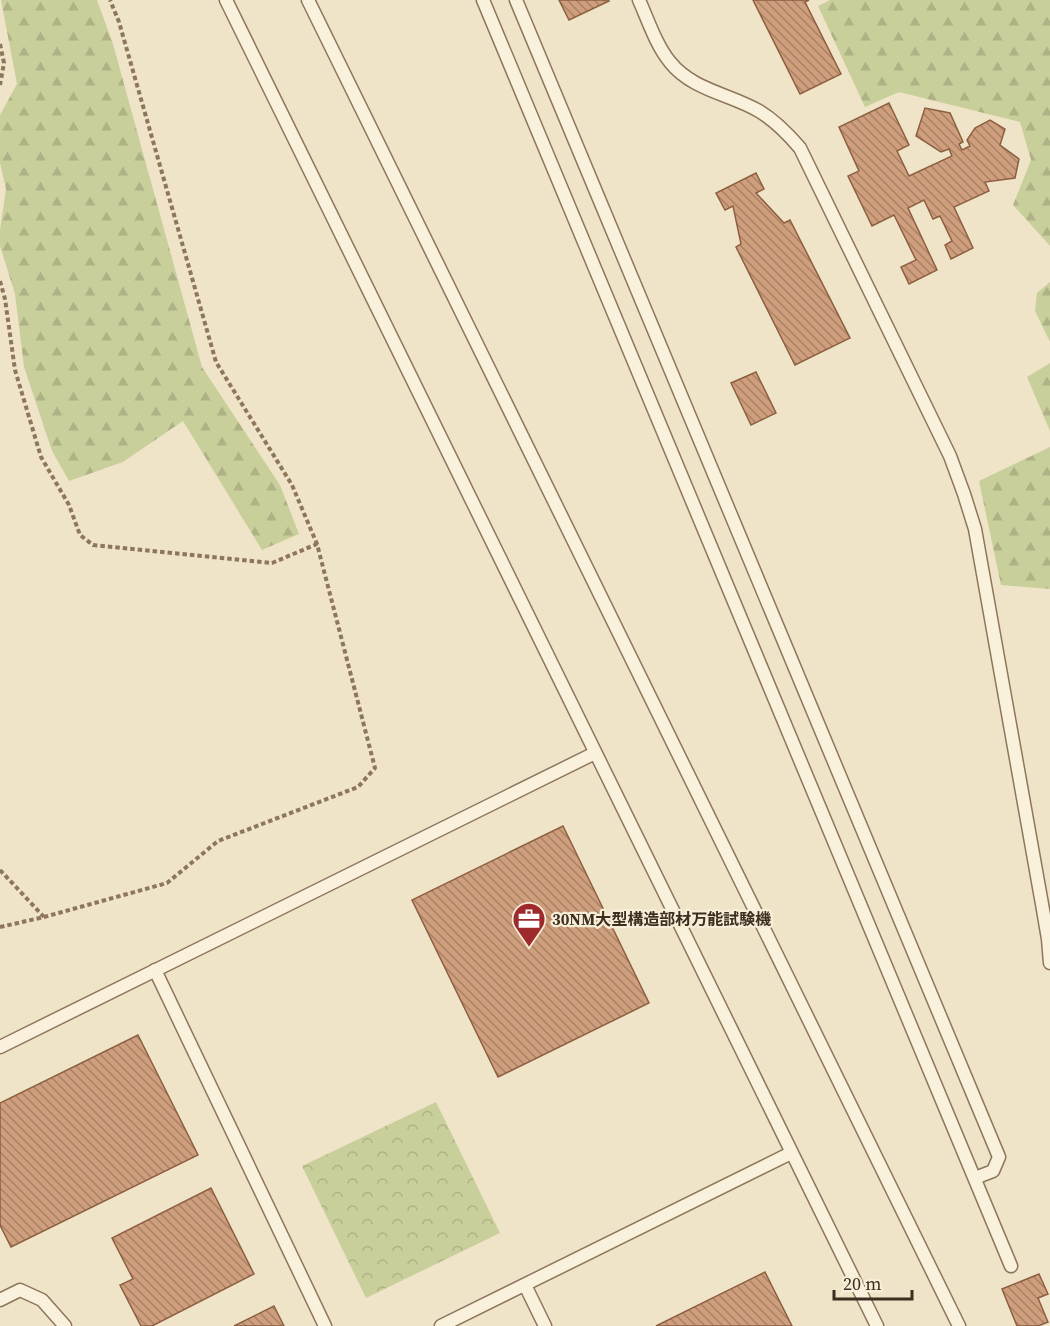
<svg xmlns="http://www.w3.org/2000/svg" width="1050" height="1326" font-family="'Source Serif 4','Noto Sans JP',serif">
<defs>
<pattern id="forest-firs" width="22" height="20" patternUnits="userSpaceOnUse" patternTransform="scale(1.5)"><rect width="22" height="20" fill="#c9cf9b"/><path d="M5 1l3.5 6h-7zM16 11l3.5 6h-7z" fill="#aeb285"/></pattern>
<pattern id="park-crowns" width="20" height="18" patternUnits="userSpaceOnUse" patternTransform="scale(1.5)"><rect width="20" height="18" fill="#c9cf9b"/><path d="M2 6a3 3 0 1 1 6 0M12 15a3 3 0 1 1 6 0" fill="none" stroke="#aeb285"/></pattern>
<pattern id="building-back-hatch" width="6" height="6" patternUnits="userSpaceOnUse" patternTransform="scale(1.5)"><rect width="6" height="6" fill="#cf9f7d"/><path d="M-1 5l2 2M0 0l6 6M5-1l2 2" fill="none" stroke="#a98266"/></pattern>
</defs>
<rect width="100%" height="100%" fill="#f0e4c8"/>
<g fill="url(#forest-firs)">
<path d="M1,0H97L113,44L202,367L280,485L299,534L262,550L183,421L123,462L69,481L52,451L24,367L15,294L0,246V230L6,189L0,163V115L17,84Z"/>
<path d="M830,0H1050V246L1013,205L1031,160L1020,122L899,92L865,107L818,6Z"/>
<path d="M1050,282V342L1035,311L1037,293Z"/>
<path d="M1050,363V431L1027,377Z"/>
<path d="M1050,447V589L1001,585L979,481Z"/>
</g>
<path fill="url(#park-crowns)" d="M436,1102L500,1233L366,1298L302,1166Z"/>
<g fill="url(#building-back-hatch)" stroke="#8d5f41" stroke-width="1.5">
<path d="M559,0H608L609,1L569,20Z"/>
<path d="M753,0H809L805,2L841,74L800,94Z"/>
<path d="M889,103L909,145L897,151L909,176L952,156L949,149L941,152L916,136L925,108L950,113L963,142L959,144L962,150L970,146L967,140L975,128L990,120L1005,129L1000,145L1019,159L1015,178L985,182L989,191L954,207L973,248L951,259L945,245L952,241L940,216L933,219L924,200L908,208L937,270L909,284L901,267L916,260L894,215L872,226L848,176L859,171L839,127Z"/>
<path d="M756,173L764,189L756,193L784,223L790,220L850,338L795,365L736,247L741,244L733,206L725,210L716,193Z"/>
<path d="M756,372L776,413L751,425L731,383Z"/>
<path d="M563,826L649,1003L498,1077L412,900Z"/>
<path d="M138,1035L198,1155L11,1247L0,1225V1103Z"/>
<path d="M211,1188L254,1274L152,1326H141L120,1285L133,1279L112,1238Z"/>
<path d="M765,1272L792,1326H656Z"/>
<path d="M1039,1274L1048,1294L1038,1298L1048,1322L1038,1326H1017L1002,1289Z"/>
<path d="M274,1306L284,1326H234Z"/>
</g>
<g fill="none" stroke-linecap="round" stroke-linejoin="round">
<g stroke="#8d765c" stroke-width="15">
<g id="service">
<path d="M226,0L877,1326"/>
<path d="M308,0L959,1326"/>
<path d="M483,0L1011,1266"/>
<path d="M516,0L999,1157L993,1171L975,1178"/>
<path d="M639,0C648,20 656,45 670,62C692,90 730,94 759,111C774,120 788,134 800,148L950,456L964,494L975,529L1042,904L1048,939L1050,963"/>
<path d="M155,970L325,1326"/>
<path d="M0,1047L595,753"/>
<path d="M525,1285L545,1326"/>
<path d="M0,1300L20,1290L42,1300L65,1326"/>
<path d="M441,1326L791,1153"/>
</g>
</g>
<g stroke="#8d765c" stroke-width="4" stroke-dasharray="4.5 3" stroke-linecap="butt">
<path d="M0,44L4,63L0,85"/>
<path d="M0,281L5,299L15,370L41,457L69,505L80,535L93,545L272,563L317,544"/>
<path d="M0,870L44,917"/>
<path d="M0,927L44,917L167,883L218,841L358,787L375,768L317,544L292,485L216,362L119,22L110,0"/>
</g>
<use href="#service" stroke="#faf1dc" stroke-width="12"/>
</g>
<defs>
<g id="office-pin" transform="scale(1.725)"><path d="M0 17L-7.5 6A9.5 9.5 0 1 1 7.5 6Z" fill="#9e2a2b" stroke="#f7eed8"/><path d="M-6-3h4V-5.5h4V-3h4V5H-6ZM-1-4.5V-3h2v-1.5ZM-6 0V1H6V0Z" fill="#fff"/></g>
</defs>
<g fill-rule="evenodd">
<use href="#office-pin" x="529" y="919"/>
</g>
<g text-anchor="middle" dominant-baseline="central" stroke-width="4.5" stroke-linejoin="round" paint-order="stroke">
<g font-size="16" font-weight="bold" fill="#3d2e20" stroke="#f7eed8" text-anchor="start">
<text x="552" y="919">30NM大型構造部材万能試験機</text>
</g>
</g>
<path d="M834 1290v9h78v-9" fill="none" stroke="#3d2e20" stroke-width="3"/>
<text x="843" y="1290" font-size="18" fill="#3d2e20" stroke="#f7eed8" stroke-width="4.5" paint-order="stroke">20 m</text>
</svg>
